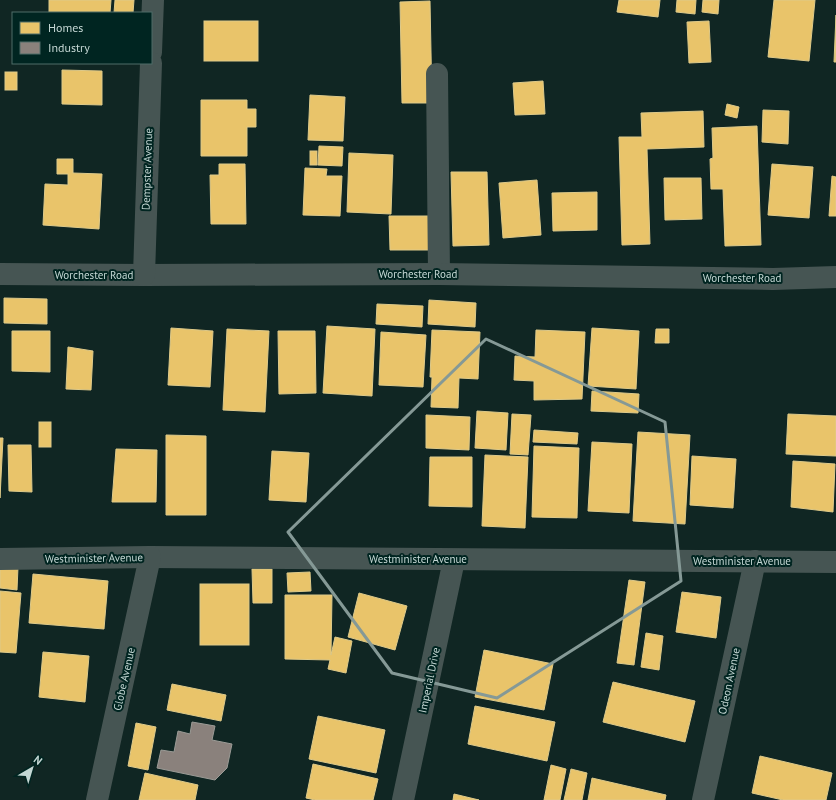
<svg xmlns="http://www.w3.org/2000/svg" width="836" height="800" font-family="'PT Sans',sans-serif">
<rect width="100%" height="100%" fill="#102623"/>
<g fill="#e9c46a" stroke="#deca8a">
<path d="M49,0H111L110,13H49Z"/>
<path d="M115,0H134L133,13H114Z"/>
<path d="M619,0H660L658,17L617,12Z"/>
<path d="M677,0H696L695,14L676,12Z"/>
<path d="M703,0H719L718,14L702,12Z"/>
<path d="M774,0H815L809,61L768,57Z"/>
<path d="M430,1L432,103H402L400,2Z"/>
<path d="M836,15V62H834Z"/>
<rect x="204" y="21" width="54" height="40"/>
<path d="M709,21L711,62L689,63L687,22Z"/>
<path d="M62,70L102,71V105L62,104Z"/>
<rect x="5" y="72" width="12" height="18"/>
<path d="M543,81L545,114L515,115L513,83Z"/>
<path d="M310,95L345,97L343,141L308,140Z"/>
<path d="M201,100H247V109H256V127H247V156H201Z"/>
<path d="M727,104L739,107L737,118L725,115Z"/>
<path d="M763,110L789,111L788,144L762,142Z"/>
<path d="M703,111L704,147L647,149L650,244L622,245L619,137H642L641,113Z"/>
<path d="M757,126L761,245L725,246L723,189H711L710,159L713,158L712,128Z"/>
<path d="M319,146L343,147L342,166L318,165Z"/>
<rect x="310" y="151" width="7" height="14"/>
<path d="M349,153L393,155L391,214L347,212Z"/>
<path d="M57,159H73V173L102,174L99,229L43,225L45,184L68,185V174H57Z"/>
<path d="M219,164H245L246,224H211L210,175H219Z"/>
<path d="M772,164L813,167L809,218L768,215Z"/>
<path d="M305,168L327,169L326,176H342L340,216L303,215Z"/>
<path d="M451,172H487L489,245L453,246Z"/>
<path d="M832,176L836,177V216H829Z"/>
<path d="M664,178H701L702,219L665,220Z"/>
<path d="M537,180L541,235L503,238L499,183Z"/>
<path d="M597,192V230L553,231L552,193Z"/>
<path d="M389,216H430L431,250H390Z"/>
<path d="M4,298L47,299V324L4,323Z"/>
<path d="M429,300L476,303L475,327L428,324Z"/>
<path d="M377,304L423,306L422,327L376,324Z"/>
<path d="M327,326L375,329L372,396L323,393Z"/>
<path d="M171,328L213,331L210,387L168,385Z"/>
<path d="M592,328L639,331L636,389L588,386Z"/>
<path d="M227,329L269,331L265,412L223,410Z"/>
<path d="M656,329H669V343H655Z"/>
<path d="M432,330L480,332L478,379L459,378L458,408L431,407L432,377H430Z"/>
<path d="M536,330L585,332L582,399L534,400V381L514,380L515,356L535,357Z"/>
<path d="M12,331H50V372L12,371Z"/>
<path d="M278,331H315L316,393L279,394Z"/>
<path d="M381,332L426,335L423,387L379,385Z"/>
<path d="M68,347L93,351L91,390L66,389Z"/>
<path d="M592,391L639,394L638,413L591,411Z"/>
<path d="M477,411L508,413L506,450L475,448Z"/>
<path d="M512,414L531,415L528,455L510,454Z"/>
<path d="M788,414L836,416V456L786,454Z"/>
<path d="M426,415L470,417L469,450L426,448Z"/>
<rect x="39" y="422" width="12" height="25"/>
<path d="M534,430L578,433L577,444L533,442Z"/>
<path d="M638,432L690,435L685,524L633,521Z"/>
<path d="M166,435L206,436V515H166Z"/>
<path d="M0,438H3L0,498Z"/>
<path d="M592,442L632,444L629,513L588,511Z"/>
<path d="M8,445H31L32,492L9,491Z"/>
<path d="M534,446L579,448L577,518L532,517Z"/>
<path d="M116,449L157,450L156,502H112Z"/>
<path d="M272,451L309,453L306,502L269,500Z"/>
<path d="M485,455L528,457L525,528L482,526Z"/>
<path d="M692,456L736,459L733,508L690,505Z"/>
<path d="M430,457H472V507L429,506Z"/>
<path d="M793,461L835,464L833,512L791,507Z"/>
<path d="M0,566L18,567L17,590L0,588Z"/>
<path d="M252,569H272V603H253Z"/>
<path d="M310,572L311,591L288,592L287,573Z"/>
<path d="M33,574L108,581L104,629L29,623Z"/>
<path d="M629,580L645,582L634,665L617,663Z"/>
<rect x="200" y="584" width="49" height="61"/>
<path d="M0,591L21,593L16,653L0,652Z"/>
<path d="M682,592L721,597L716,638L676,632Z"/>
<path d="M359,593L407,606L395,650L348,637Z"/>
<path d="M285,595H332L331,655L335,637L352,641L346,673L328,669L330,660L285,659Z"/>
<path d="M646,633L663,636L659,670L641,667Z"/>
<path d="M484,650L553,664L544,710L475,697Z"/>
<path d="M43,652L89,656L85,702L39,697Z"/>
<path d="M613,682L695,701L685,742L603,722Z"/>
<path d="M172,684L226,695L221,721L167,710Z"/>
<path d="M475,706L555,722L547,761L468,744Z"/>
<path d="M318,716L385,730L376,773L309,759Z"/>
<path d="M136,723L156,727L148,770L128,766Z"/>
<path d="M760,756L832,773L826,800H783L752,793Z"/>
<path d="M313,764L378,779L373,800H315L306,798Z"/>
<path d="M551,765L566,769L560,800H544Z"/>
<path d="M571,769L587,773L582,800H564Z"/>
<path d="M145,773L198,785L195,800H139Z"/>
<path d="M592,778L666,795L665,800H588Z"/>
<path d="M454,794L479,800H453Z"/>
</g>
<path fill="#8a817c" stroke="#9b9b96" d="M192,722L215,726L212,740L232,744L227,768L215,780L157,768L161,750L174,752L178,731L190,734Z"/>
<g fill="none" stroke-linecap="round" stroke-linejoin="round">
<g stroke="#465553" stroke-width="22">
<path d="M151,52L153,0"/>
<path d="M437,74L439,274"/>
<path d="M0,274L144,275L439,274L773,279L836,277"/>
<path d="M144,275L151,63"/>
<path d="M0,559L150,557L836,562"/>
<path d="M97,800L150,557"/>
<path d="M403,800L454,560"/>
<path d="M703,800L755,561"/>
</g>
</g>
<path fill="none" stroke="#859996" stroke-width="3" stroke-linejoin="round" d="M486,339L665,422L681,581L497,698L392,673L288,532Z"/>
<g text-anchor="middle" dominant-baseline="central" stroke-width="4" stroke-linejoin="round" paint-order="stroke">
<g font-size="11" fill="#c4d7d4" stroke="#002521">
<text transform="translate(147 169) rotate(-88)">Dempster Avenue</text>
<text x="418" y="274">Worchester Road</text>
<text x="94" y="275">Worchester Road</text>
<text x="742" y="278">Worchester Road</text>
<text transform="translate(94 558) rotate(-1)">Westminister Avenue</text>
<text x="418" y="559">Westminister Avenue</text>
<text x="742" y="561">Westminister Avenue</text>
<text transform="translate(124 679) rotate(-77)">Globe Avenue</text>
<text transform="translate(429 680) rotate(-78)">Imperial Drive</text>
<text transform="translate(729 681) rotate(-78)">Odeon Avenue</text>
</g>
</g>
<rect x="12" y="12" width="140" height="52" fill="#002521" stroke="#4e6c69"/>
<rect x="20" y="22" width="20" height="12" fill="#e9c46a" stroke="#4e6c69"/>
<text x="48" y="32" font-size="12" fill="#c4d7d4">Homes</text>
<rect x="20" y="42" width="20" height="12" fill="#8a817c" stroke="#4e6c69"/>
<text x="48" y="52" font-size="12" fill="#c4d7d4">Industry</text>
<g transform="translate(32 768) rotate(38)" stroke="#002521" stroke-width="3" paint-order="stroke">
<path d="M0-3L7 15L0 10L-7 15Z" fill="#c4d7d4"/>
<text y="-6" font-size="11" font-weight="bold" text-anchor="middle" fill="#c4d7d4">N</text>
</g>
</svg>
